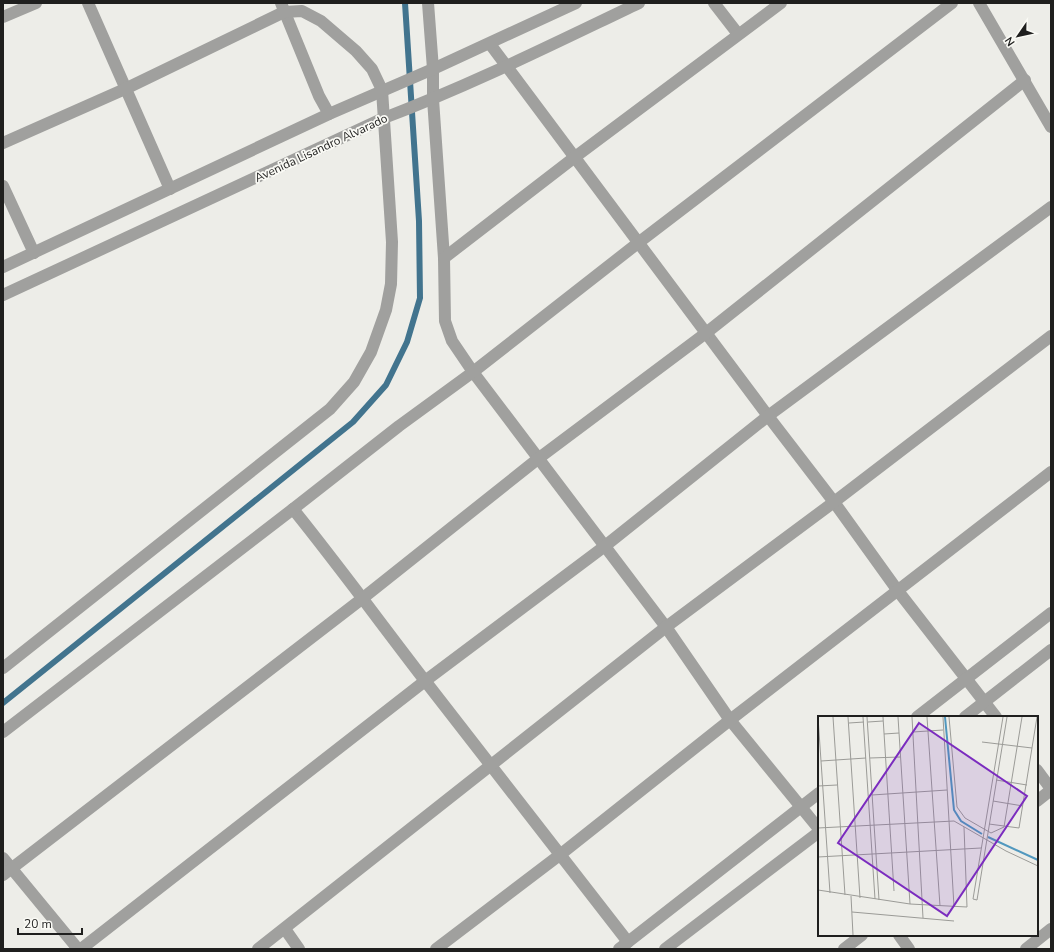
<svg xmlns="http://www.w3.org/2000/svg" width="1054" height="952" font-family="'Nunito Sans',sans-serif">
<rect width="100%" height="100%" fill="#edede8"/>
<g fill="none" stroke-linecap="round" stroke-linejoin="round">
<path stroke="#42748e" stroke-width="6" d="M3,703L353,422L386,385L407,342L420,298L419,221L405,3"/>
<g stroke="#a0a09e" stroke-width="12">
<path d="M88,3L170,189"/>
<path d="M281,3L319,96L329,114"/>
<path d="M428,3L433,69V99L444,258L445,321L452,341L473,372L666,627L730,720L819,829"/>
<path d="M714,3L738,34"/>
<path d="M979,3L1051,127"/>
<path d="M3,17L36,3"/>
<path d="M490,44L768,416L834,502L898,591L996,717"/>
<path d="M3,143L125,89L284,12L302,11L321,21L356,51L372,69L382,90L392,242L391,284L386,310L371,352L354,382L330,409L3,668"/>
<path d="M3,186L34,253"/>
<path d="M444,258L575,157L781,3"/>
<path d="M3,267L329,114L433,69L576,3"/>
<path d="M3,295L384,118C471,85 555,43 639,3"/>
<path d="M293,509C339,566 382,625 426,682C493,769 561,855 628,942"/>
<path d="M917,717L1051,613"/>
<path d="M965,717L1051,650"/>
<path d="M3,732L293,509L399,426L473,372L638,243L952,3"/>
<path d="M1037,770L1051,789"/>
<path d="M1037,801L1051,790"/>
<path d="M3,858L78,949"/>
<path d="M3,875L363,598L539,458L706,333L1025,80"/>
<path d="M285,929L299,949"/>
<path d="M899,935L909,949"/>
<path d="M81,949L425,681L605,546L768,416L1051,207"/>
<path d="M258,949L666,627L834,502L1051,336"/>
<path d="M436,949L561,854L730,720L1051,472"/>
<path d="M619,949L819,793"/>
<path d="M665,949L819,832"/>
<path d="M844,949L862,935"/>
<path d="M1026,949L1051,929"/>
</g>
</g>
<g text-anchor="middle" dominant-baseline="central" stroke-width="3.5" stroke-linejoin="round" paint-order="stroke">
<g font-size="12" fill="#1f1f1e" stroke="#fafaf5">
<text transform="translate(321 148) rotate(-25)">Avenida Lisandro Alvarado</text>
</g>
</g>
<g transform="translate(818 716)">
<rect width="220" height="220" fill="#edede8"/>
<path fill="none" stroke="#5198be" stroke-width="2" d="M127,1L136,94L143,105L164,118M170,121L220,144"/>
<path fill="none" stroke="#9b9b97" stroke-width="1" d="M0,1L12,177M15,1L27,179M30,1L42,182M45,1L57,183M49,1L61,184M65,1L76,175M80,1L92,188M94,1L105,202M109,1L122,190M125,1L136,191M131,1L139,91L147,102L173,117L186,111L204,1M50,6L65,5M31,7L46,6M95,16L125,14M66,18L81,17M164,26L214,32M52,42L82,41M3,45L48,42M178,64L209,69M0,70L19,69M54,79L129,74M175,85L205,90M171,108L201,112L219,1M0,112L136,105L188,135L220,150M0,141L163,132M0,174L92,188L149,191L146,111M33,180L35,219M159,184L155,183L185,1M159,184L189,1M34,196L136,205"/>
<path fill="#7b2cbf" fill-opacity="0.15" stroke="#7b2cbf" stroke-width="2" d="M101,7L209,80L129,200L20,127Z"/>
<rect width="220" height="220" fill="none" stroke="#1f1f1e" stroke-width="2"/>
</g>
<rect width="1054" height="952" fill="none" stroke="#1f1f1e" stroke-width="8"/>
<g transform="translate(1018 36) rotate(236)" stroke="#fafaf5" stroke-width="3" paint-order="stroke">
<path d="M0-3L7 15L0 10L-7 15Z" fill="#1f1f1e"/>
<text y="-6" font-size="11" font-weight="bold" text-anchor="middle" fill="#1f1f1e">N</text>
</g>
<path d="M18 928v6h64v-6" fill="none" stroke="#1f1f1e" stroke-width="2"/>
<text x="24" y="928" font-size="12" fill="#1f1f1e" stroke="#fafaf5" stroke-width="3" paint-order="stroke">20 m</text>
</svg>
